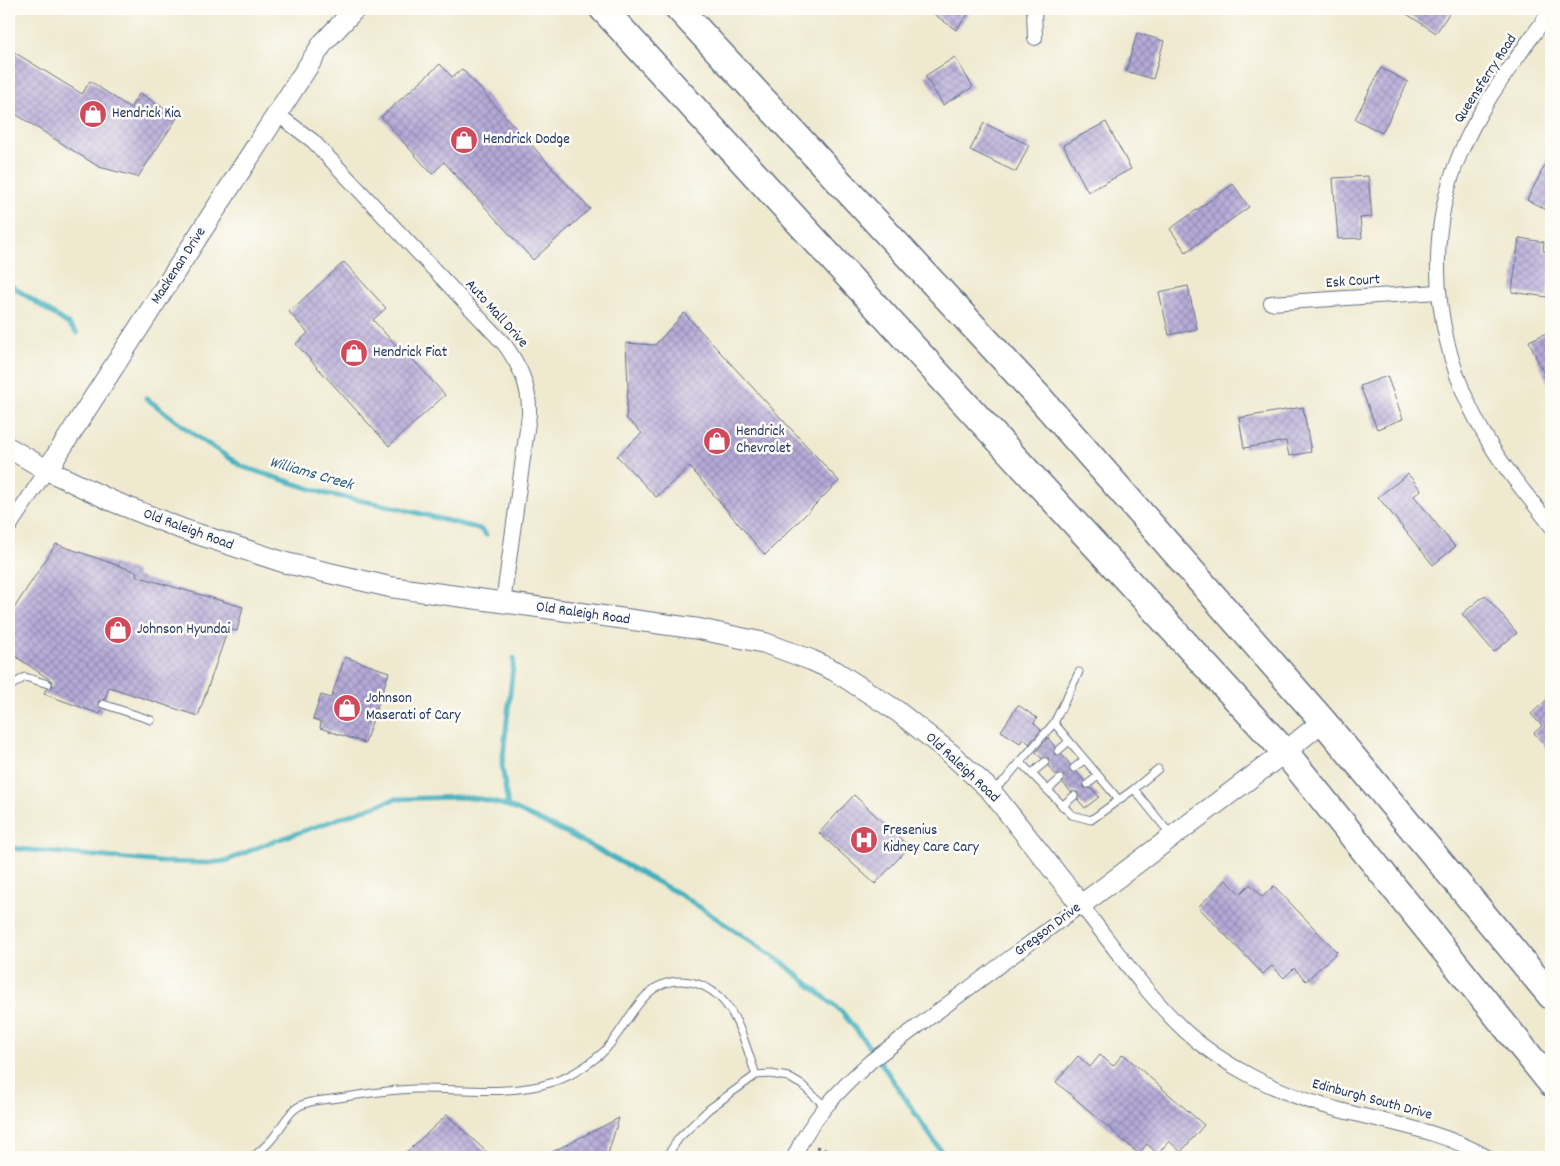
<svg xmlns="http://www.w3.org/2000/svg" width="1560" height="1166" font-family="Dekko,sans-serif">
<defs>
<pattern id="building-cross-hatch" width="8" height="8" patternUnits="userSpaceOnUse" patternTransform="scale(1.25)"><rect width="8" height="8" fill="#b5aad7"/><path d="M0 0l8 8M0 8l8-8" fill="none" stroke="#928bb2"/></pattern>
</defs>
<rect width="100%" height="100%" fill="#fdfcf7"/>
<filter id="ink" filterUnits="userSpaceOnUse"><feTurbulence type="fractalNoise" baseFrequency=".02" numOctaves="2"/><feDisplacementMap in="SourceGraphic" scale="10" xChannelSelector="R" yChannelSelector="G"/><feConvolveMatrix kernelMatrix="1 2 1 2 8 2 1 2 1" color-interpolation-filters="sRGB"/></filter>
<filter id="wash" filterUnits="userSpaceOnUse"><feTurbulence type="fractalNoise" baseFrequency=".0096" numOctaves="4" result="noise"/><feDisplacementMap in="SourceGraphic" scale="20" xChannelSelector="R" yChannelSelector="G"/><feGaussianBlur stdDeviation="1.12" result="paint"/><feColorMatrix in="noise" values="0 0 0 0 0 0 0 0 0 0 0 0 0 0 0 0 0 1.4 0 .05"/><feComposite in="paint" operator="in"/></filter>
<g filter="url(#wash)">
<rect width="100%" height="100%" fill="#efe9cf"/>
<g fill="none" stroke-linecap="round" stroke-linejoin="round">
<g stroke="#43b1bf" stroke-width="5">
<path d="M9,284L68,324L77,333"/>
<path d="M146,398L199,438L243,467L327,494L394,507L480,529L486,535"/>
<path d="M508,806L502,765L514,658"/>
<path d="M9,848L160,862L208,863L226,861L266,844L395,799L460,797L481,799L508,806L567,833L683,896L783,963L842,1012L875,1054L945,1157"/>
</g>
</g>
<g id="blocks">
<g fill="url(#building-cross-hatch)">
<path d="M927,9H972L956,30Z"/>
<path d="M1399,9H1452L1436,33Z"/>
<path d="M1137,33L1164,41L1153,79L1126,71Z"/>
<path d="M9,49L82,94L90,81L130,108L140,93L177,118L138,177L99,167L9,110Z"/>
<path d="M955,57L973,87L943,105L925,76Z"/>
<path d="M440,64L452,77L462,69L590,209L533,260L444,162L432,174L381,117Z"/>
<path d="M1381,68L1408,82L1382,133L1355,119Z"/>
<path d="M1106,122L1131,169L1088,192L1063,145Z"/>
<path d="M984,123L1029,145L1016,172L970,150Z"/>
<path d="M1551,153V212L1527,200Z"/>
<path d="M1368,176L1372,217L1360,218L1362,238L1338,239L1333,178Z"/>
<path d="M1233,184L1249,207L1186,252L1170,229Z"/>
<path d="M1519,238L1544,242L1543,251L1551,252L1547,297L1512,292Z"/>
<path d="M344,262L386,308L373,320L404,354L406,352L445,395L389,446L296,344L308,333L289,312Z"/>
<path d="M1188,286L1197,329L1169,335L1159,292Z"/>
<path d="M684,313L839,481L765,555L690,467L656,497L617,456L642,433L626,418L628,387L626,343L655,345Z"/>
<path d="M1551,331V390L1529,341Z"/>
<path d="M1387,376L1403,419L1377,429L1360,386Z"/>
<path d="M1303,407L1311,452L1289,456L1286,441L1244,448L1239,418Z"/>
<path d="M1408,474L1421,490L1414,496L1455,547L1433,565L1378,497Z"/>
<path d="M56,544L137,572L136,576L243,607L237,631L228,629L198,716L109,687L105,699L98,702L102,709L100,714L44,694L46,689L53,686L52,681L9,652V616Z"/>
<path d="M1485,595L1517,633L1494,652L1462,614Z"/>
<path d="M345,657L389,672L365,743L320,728L321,722L313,719L321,695L331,698Z"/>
<path d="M1551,696V752L1534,733L1542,726L1531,714Z"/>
<path d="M1018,705L1037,718L1034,723L1041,730L1029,744L1024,738L1020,743L1001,731Z"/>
<path d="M1048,738L1055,747L1054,754L1062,755L1070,764V772H1077L1084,780V788H1091L1099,797L1085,808L1078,800V792H1071L1063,783L1064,776L1056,775L1048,766L1049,758H1041L1036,752Z"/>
<path d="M854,795L909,847L875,884L819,833Z"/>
<path d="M1226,880L1240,894L1250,884L1262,897L1274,886L1337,952L1306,981L1294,968L1284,978L1272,966L1263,974L1198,907Z"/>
<path d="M1123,1054L1204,1125L1181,1152L1169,1141L1158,1154L1147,1144L1139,1154L1056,1082L1078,1056L1090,1067L1100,1055L1113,1066Z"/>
<path d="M447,1115L492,1157H401Z"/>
<path d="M619,1118L607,1157H542Z"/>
</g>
</g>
</g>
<g filter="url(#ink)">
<use href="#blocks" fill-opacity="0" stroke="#657086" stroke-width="1"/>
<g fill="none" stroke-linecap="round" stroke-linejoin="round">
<g stroke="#657086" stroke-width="9">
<g id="lane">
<path d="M9,687L25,677L48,684"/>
<path d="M103,704L151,720"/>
<path d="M1054,723L1079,672"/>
<path d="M1058,751L1068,742"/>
<path d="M1020,762L1054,723L1119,800"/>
<path d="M1074,768L1084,760"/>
<path d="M1032,773L1045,762"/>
<path d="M1088,784L1098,776"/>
<path d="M1134,789L1158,769"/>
<path d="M1048,790L1060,779"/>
<path d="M992,791L1006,779L1020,762L1072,815L1091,820L1134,789L1171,835"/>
<path d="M1062,806L1074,796"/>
<path d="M253,1157C260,1151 267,1145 272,1139C280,1130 286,1116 295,1109C306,1100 326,1100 339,1098C363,1094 389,1090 414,1089C458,1088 507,1096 550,1083C568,1078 588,1065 602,1053C630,1027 641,973 690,982C734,990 743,1039 756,1075"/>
<path d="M666,1157L679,1138L709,1109L756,1075L771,1074L788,1077L802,1085L825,1106"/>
</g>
</g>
<g stroke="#657086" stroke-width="16">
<g id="street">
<path d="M1034,9L1035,38"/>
<path d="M1551,10C1519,56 1482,101 1460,154C1420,249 1437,358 1490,444C1507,473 1531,499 1551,526"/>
<path d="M277,114L313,141L505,345C521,368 530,387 529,415L503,603"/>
<path d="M1271,303L1438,292"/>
<path d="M9,527L47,470"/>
<path d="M794,1157C811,1118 840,1089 871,1061L1081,905C1114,947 1146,994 1185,1031C1222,1065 1277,1092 1325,1106C1379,1122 1437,1128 1487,1157"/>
</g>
</g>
<g stroke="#657086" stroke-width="22">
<g id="secondary">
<path d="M9,448L47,470L112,501L182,529L286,563L390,587L699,629L765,643L811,660L835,671L897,711L950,753L991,791L1081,905L1285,752L1323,721"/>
<path d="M47,470L323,43L355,9"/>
</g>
</g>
<g stroke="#657086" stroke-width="29">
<g id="highway">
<path d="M603,9L1285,752L1551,1083"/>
<path d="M679,9L1038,396L1323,721L1551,996"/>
</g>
</g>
<path stroke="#657086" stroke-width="3" stroke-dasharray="4 4" stroke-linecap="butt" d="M816,1147L851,1157"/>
<use href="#lane" stroke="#fff" stroke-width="7"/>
<use href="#street" stroke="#fff" stroke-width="14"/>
<use href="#secondary" stroke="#fff" stroke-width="20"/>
<use href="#highway" stroke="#fff" stroke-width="26"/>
</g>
</g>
<defs>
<g id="shop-disc" transform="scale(1.4375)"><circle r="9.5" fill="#d1495b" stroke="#fdfcf7"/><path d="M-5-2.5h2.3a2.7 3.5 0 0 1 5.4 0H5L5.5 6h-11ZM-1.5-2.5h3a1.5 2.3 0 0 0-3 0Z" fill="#fff"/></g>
<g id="hospital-disc" transform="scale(1.4375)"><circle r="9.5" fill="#d1495b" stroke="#fdfcf7"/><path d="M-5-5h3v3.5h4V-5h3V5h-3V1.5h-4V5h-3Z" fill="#fff"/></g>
</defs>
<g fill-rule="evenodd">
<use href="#shop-disc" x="93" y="114"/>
<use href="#shop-disc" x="464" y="140"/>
<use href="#shop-disc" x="354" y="353"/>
<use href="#shop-disc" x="717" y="441"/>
<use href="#shop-disc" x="118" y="630"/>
<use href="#shop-disc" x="347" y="708"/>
<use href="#hospital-disc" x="864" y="840"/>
</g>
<g text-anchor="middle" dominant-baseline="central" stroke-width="5" stroke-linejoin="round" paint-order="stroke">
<g font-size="15" fill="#1b2f5e" stroke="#fdfcf7">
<text transform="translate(1486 79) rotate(-57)">Queensferry Road</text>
<text transform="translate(179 266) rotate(-57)">Mackenan Drive</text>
<text transform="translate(1353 282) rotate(-4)">Esk Court</text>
<text transform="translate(496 314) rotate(48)">Auto Mall Drive</text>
<text transform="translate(188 530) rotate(20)">Old Raleigh Road</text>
<text transform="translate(583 614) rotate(8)">Old Raleigh Road</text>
<text transform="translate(962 768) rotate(43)">Old Raleigh Road</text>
<text transform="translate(1048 930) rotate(-37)">Gregson Drive</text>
<text transform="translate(1372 1100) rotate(15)">Edinburgh South Drive</text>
</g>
<g font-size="15" fill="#1b2f5e" stroke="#fdfcf7" text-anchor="start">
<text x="112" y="114">Hendrick Kia</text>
<text x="483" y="140">Hendrick Dodge</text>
<text x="373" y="353">Hendrick Fiat</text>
<text x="736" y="432">Hendrick<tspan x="736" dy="17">Chevrolet</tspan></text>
<text x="137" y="630">Johnson Hyundai</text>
<text x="366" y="699">Johnson<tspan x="366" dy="17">Maserati of Cary</tspan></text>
<text x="883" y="831">Fresenius<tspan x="883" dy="17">Kidney Care Cary</tspan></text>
</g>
<g font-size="16" font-style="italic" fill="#295c80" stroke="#fdfcf7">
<text transform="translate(311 474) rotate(16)">Williams Creek</text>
</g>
</g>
<rect width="1560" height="1166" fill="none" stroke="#fdfcf7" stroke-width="30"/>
</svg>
